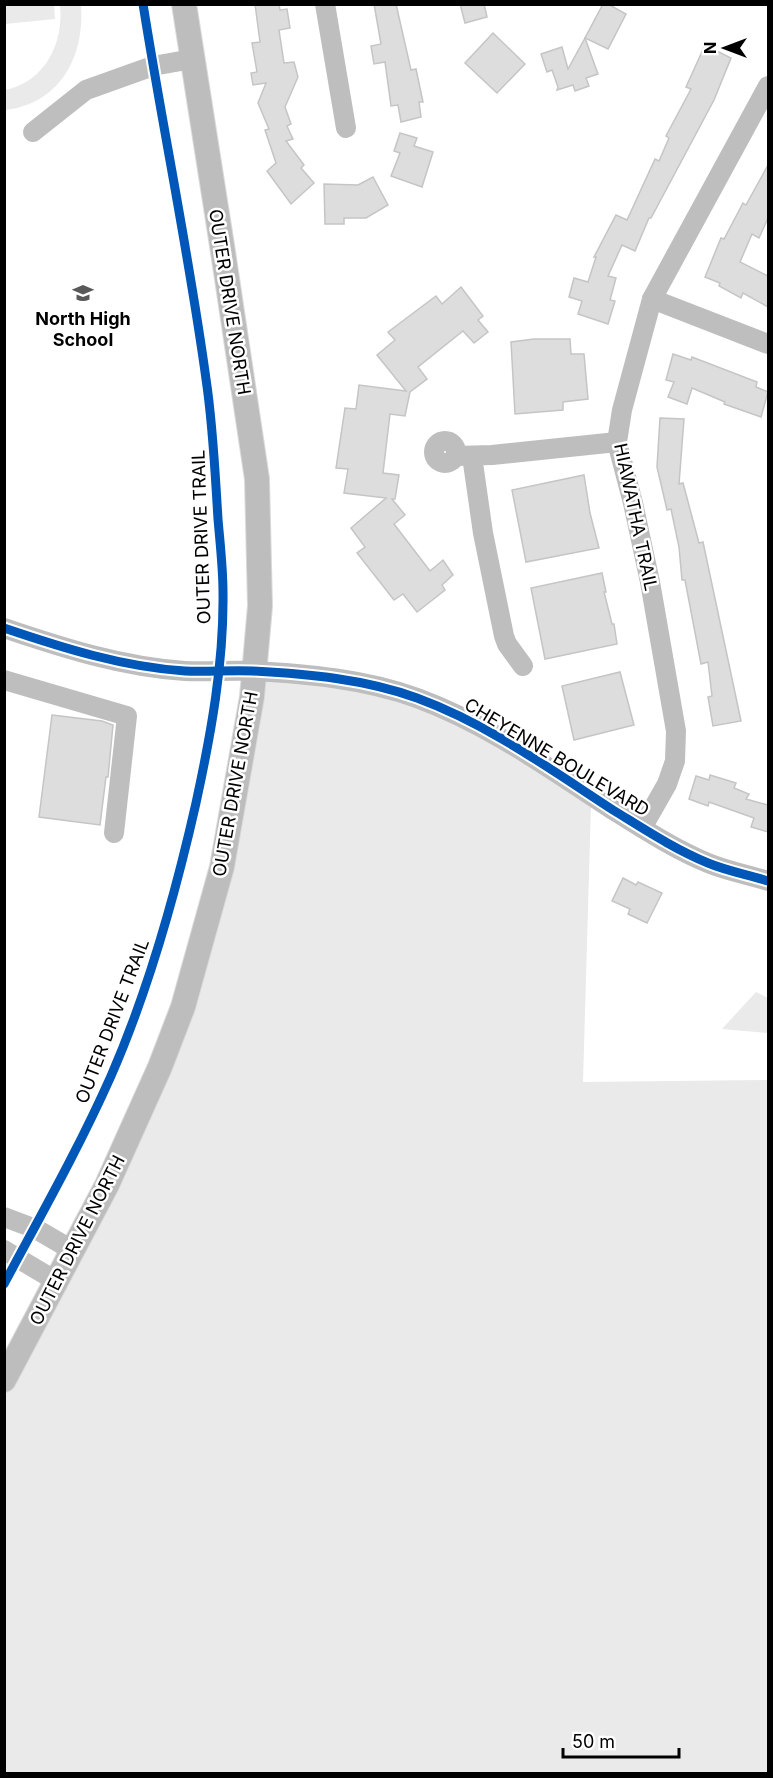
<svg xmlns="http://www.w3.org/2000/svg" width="773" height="1778" font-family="Inter,sans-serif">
<rect width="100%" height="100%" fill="#fff"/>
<g fill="#eaeaea">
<path d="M5,4L54,5L55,19L5,24Z"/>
<path d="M60,5H81C85,56 60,104 5,110V90C45,82 64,43 60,5Z"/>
<path d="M258,677L344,686L404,702L470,729L591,805L583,1082L768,1080V1773L5,1774V1386L169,1052Z"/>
<path d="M756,992L768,998V1033L722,1029Z"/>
</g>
<g fill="#ddd" stroke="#c5c5c5" stroke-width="1.5">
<path d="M255,4H279L280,10L287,9L290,28L279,30L284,63L294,62L298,77L285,107L291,124L287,126L293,139L286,141L304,165L301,168L314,183L291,204L267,171L276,163L265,130L269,129L258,103L266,83L253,85L251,73L257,72L252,43L260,42Z"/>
<path d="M374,4H396L411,70L416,69L423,102H419L421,117L401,122L398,105L391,106L385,62L374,64L371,46L381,44Z"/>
<path d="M460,4H484L487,17L465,23Z"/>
<path d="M603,4H608L626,14L608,49L585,38Z"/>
<path d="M493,33L525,64L497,93L465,63Z"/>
<path d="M585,38L598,74L586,78L589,86L575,91L573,85L557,90L558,87L552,70L547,72L541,54L562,47L568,69Z"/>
<path d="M705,45L731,58L714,100L651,218H649L635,251L622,245L608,276L616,278L610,300L615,301L608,324L578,314L582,301L569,297L574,278L588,282L596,257H594L616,215L627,220L655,159L659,161L669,138L666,136L691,89L686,87Z"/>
<path d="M400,133L417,138L414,146L433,152L422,187L391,176L400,153L394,151Z"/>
<path d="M768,165V218L759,238L752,234L740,262L768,276V307L743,293L741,298L719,286L720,283L705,277L721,238L724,239L743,203L746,205Z"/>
<path d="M373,177L388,205L366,218H344V224H325L324,184L358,185Z"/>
<path d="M461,287L483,316L478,320L488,332L474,343L463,331L418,367L427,379L410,392L405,416L390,414L383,473L399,475L395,499H392L405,515L394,524L430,571L443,560L453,575L442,585L445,590L417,612L403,594L394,600L357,553L365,547L351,528L386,498L344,493L348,469L336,468L345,408L356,409L359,385L406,391L377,355L395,340L388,332L436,296L442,304Z"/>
<path d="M534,339H570L571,354H584L588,399L563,402V410L515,414L511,342Z"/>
<path d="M673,354L691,360L692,357L757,382L756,387L768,392L761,417L724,404L725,402L692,388L687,404L668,397L674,382L666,380Z"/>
<path d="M660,418L684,419L679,484L683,483L699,543L703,542L741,721L713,726L708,697L712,696L708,662L701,664L685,580H682L679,547L671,509L667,510L657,467Z"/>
<path d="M584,475L590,513L599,548L526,562L512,490Z"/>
<path d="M602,573L606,592H604L612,624H614L617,644L545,659L531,588Z"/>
<path d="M620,672L634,725L574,740L562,686Z"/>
<path d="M52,715L102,721L113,725L108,777H106L100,825L39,817Z"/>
<path d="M710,775L736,783L734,788L749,794L746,799L768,805V832L751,827L754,818L709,802L708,806L689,799L696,776L709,780Z"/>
<path d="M623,878L636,885L638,882L662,893L647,923L628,914L630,909L612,901Z"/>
</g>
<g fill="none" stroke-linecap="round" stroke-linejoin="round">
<g stroke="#dbdbdb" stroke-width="26">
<path id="major" d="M4,1380L107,1185L160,1067L183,1007L222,867L252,697L260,606L257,479L223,252L184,4"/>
</g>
<g stroke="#bebebe" stroke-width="20">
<path d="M325,4L346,128"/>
<path d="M33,132L86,90L153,66L192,59"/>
<path d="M652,299L768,344"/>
<circle cx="445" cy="452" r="11"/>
<path d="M456,456L492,455L617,442"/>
<path d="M472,456L483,533L504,636L507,644L523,666"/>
<path d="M4,628C63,648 123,667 185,671C207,672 230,670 253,671C308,674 365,679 417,698C488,724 550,769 613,810C644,829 674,849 708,863C727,871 749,875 768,881"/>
<path d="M4,680L127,716L114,833"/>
<path d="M642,828L667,784L675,761L676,731L650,582L633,503L617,442L622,410L652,299L768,86"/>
<path d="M4,1217L36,1229L72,1250"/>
<path d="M4,1250L56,1281"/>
</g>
<use href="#major" stroke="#bdbdbd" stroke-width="24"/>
<g stroke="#fff" stroke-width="13">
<g id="cycleway">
<path d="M4,628C63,648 123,667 185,671C207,672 230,670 253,671C308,674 365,679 417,698C488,724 550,769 613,810C644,829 674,849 708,863C727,871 749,875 768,881"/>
<path d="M4,1284C41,1215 79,1148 111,1076C149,989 175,896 196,803C211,734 224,663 223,592C223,568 220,543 218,519C215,472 213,425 206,379C189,254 163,130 143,4"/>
</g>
</g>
<use href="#cycleway" stroke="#0057b8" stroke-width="9"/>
</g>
<defs>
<g id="school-bare" transform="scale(1.62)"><path d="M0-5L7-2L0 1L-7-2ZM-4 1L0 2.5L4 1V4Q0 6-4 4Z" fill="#595959" stroke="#fff" stroke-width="2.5" paint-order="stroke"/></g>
</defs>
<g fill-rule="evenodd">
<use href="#school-bare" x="83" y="293"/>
</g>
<g text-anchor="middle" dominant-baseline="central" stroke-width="5" stroke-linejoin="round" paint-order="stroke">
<g font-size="18" fill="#000" stroke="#fff">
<text transform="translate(230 302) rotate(81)">OUTER DRIVE NORTH</text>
<text transform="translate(636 517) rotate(78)">HIAWATHA TRAIL</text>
<text transform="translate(201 537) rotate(-92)">OUTER DRIVE TRAIL</text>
<text transform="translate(557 757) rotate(31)">CHEYENNE BOULEVARD</text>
<text transform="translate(235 784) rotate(-80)">OUTER DRIVE NORTH</text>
<text transform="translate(112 1021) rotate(-69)">OUTER DRIVE TRAIL</text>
<text transform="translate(77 1240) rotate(-63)">OUTER DRIVE NORTH</text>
</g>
<g font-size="18" font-weight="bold" fill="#000" stroke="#fff">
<text x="83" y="318">North High<tspan x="83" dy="21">School</tspan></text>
</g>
</g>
<rect width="773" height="1778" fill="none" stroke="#000000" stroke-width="12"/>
<g transform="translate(725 48) rotate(270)" stroke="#ffffff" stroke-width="4.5" paint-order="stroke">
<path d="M0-4.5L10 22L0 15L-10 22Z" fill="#000000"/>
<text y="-9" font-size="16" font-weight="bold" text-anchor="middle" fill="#000000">N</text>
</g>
<path d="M563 1748v9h116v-9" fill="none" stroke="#000000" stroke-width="3"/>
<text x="572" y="1748" font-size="18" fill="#000000" stroke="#ffffff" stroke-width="4.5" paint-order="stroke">50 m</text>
</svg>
